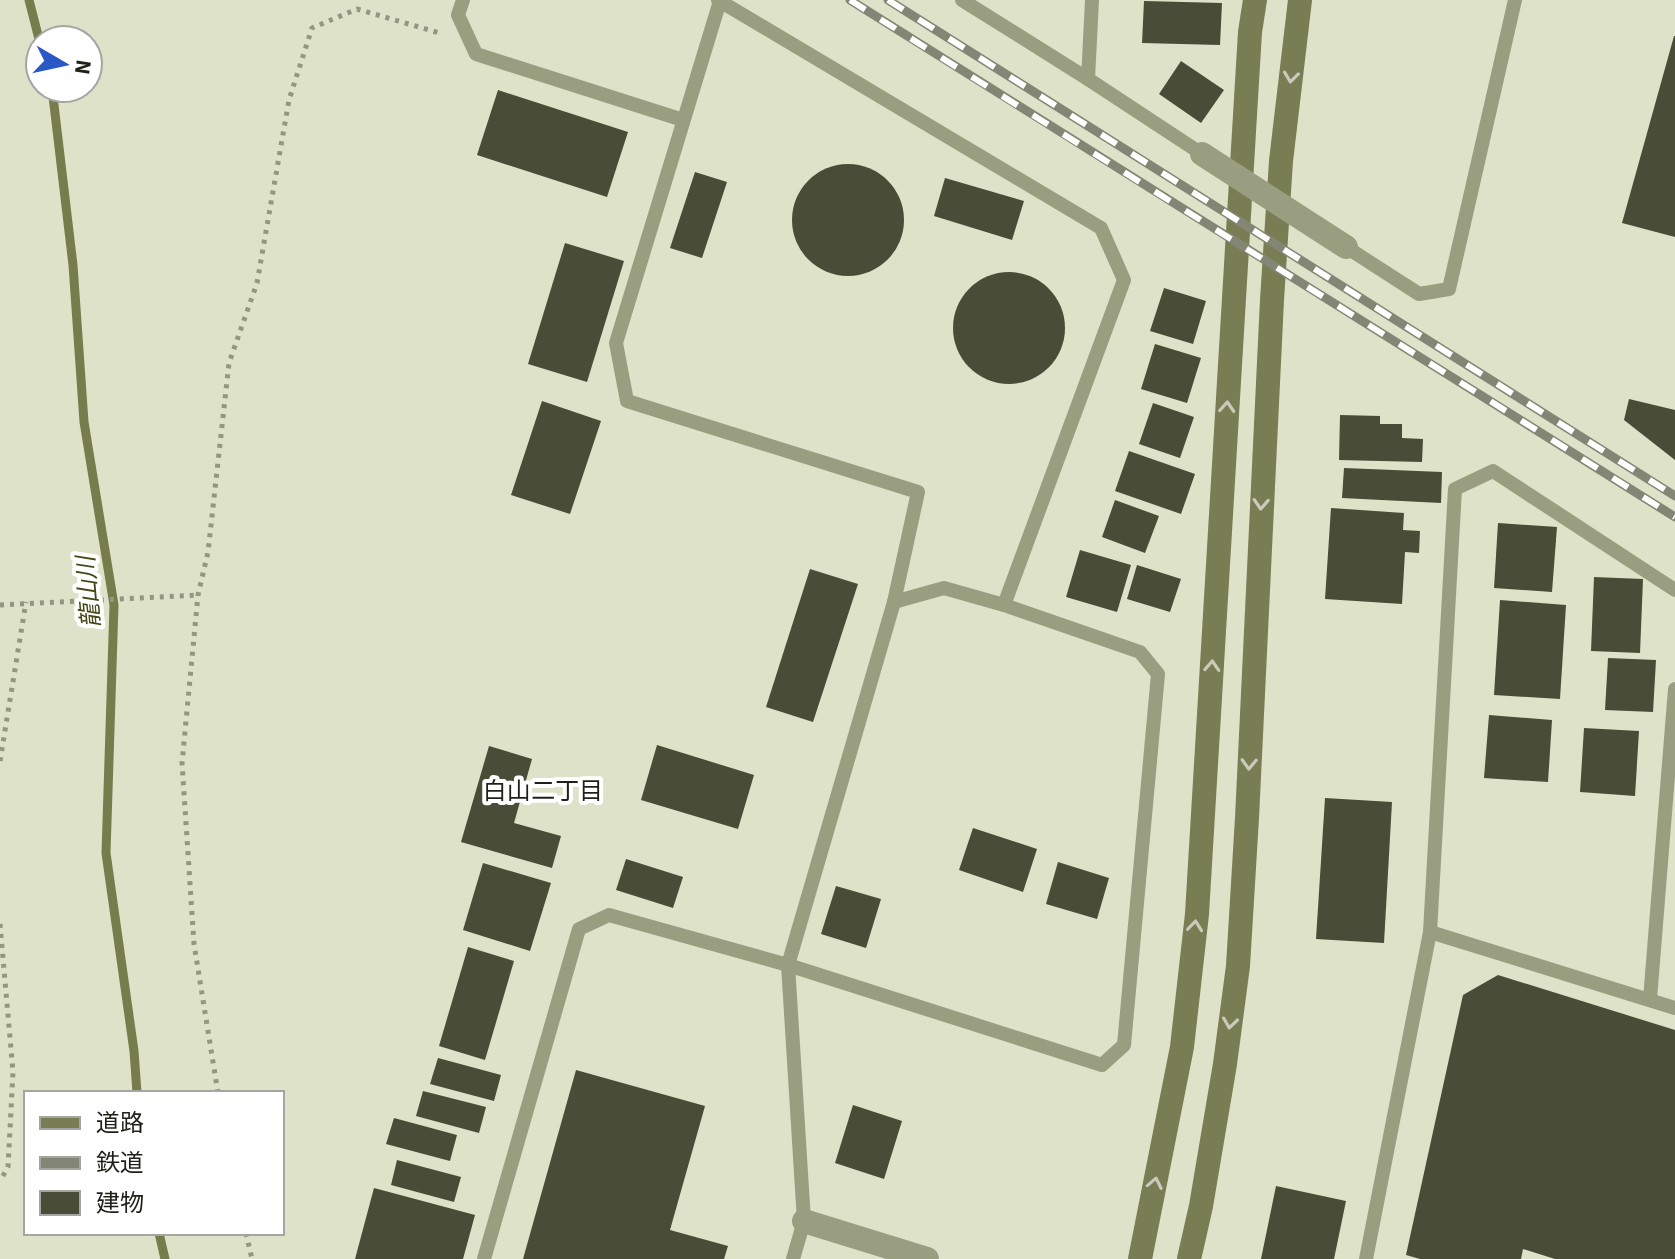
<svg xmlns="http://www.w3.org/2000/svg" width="1675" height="1259" font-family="'Source Sans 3','Noto Sans JP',sans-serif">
<rect width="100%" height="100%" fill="#dee2c8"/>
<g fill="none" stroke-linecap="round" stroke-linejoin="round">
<g stroke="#777c4c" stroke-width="9">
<path d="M29,0L40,43"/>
<path d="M52,88L73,265L84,422L114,605L106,853L134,1051L137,1093"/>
<path d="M159,1233L165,1259"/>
</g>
</g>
<g fill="#494c36">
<path d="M1144,1L1222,3L1220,45L1142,43Z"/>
<path d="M1674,36H1675V237L1622,223Z"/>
<path d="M1181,61L1224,90L1201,123L1159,94Z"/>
<path d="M498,90L628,132L607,197L477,155Z"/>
<circle cx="848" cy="220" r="56"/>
<path d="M695,172L727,182L702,258L670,248Z"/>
<path d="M945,178L1024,201L1012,240L934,216Z"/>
<path d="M565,243L624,261L587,382L528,364Z"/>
<circle cx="1009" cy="328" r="56"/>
<path d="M1164,288L1206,301L1193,344L1150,331Z"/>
<path d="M1155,344L1201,358L1187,403L1141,389Z"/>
<path d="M1629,399L1675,410V460L1624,420Z"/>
<path d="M542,401L601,421L570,514L511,495Z"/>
<path d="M1153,403L1194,417L1180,458L1139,444Z"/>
<path d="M1340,415L1380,416V424H1402V438L1423,439L1422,462L1339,460Z"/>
<path d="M1129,451L1195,474L1181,514L1115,491Z"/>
<path d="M1344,468L1442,472L1441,503L1342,498Z"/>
<path d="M1115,500L1159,516L1145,553L1102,537Z"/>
<path d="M1331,508L1404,513L1403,530L1420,531L1419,553L1405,552L1402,604L1325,599Z"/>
<path d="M1498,523L1557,527L1552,592L1494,588Z"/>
<path d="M1080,550L1131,565L1117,612L1066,597Z"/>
<path d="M1137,565L1181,579L1170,612L1127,599Z"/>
<path d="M810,569L858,584L813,722L766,707Z"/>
<path d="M1594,577L1643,579L1640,653L1591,651Z"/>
<path d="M1500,600L1566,605L1560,699L1494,695Z"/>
<path d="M1608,658L1656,660L1653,712L1605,710Z"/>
<path d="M1489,715L1552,720L1548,782L1484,778Z"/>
<path d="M1584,728L1639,731L1635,796L1580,792Z"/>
<path d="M657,745L754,775L738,829L641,800Z"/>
<path d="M489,746L532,759L514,823L561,836L552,868L461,842Z"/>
<path d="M1325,798L1392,802L1384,943L1316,939Z"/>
<path d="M973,828L1037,849L1023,892L959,870Z"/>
<path d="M626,859L683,877L673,908L616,890Z"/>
<path d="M1058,862L1109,878L1097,919L1046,904Z"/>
<path d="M483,863L551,883L530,951L463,930Z"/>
<path d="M836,886L881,899L866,948L821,934Z"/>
<path d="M468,947L514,961L485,1060L439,1046Z"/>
<path d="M1498,975L1675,1030V1259H1555L1523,1249L1521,1259H1420L1406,1255L1463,995Z"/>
<path d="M438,1058L501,1075L494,1101L430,1084Z"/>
<path d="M576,1070L705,1106L670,1230L728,1246L724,1259H523Z"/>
<path d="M423,1091L486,1107L479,1133L416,1116Z"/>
<path d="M853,1105L902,1121L884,1179L835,1163Z"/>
<path d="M394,1118L457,1135L450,1161L386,1144Z"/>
<path d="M397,1160L461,1177L454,1202L391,1185Z"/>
<path d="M1276,1186L1346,1201L1334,1259H1261Z"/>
<path d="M374,1188L475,1215L463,1259H355Z"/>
</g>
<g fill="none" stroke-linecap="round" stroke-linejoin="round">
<g stroke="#939682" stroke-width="5" stroke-dasharray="4 6" stroke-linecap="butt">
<path d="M0,605L198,595"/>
<path d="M0,761L26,602"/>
<path d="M0,924L13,1072L8,1167L0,1181"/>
<path d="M218,1093L194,944L182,763L198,595L208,552L229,363L257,283L289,100L312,28L357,9L443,34"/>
<path d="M246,1233L252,1259"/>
</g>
<g stroke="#999e81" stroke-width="14">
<path d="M463,0L458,15L476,54L683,120"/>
<path d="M718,0L1101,228L1124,280L1004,605L944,588L894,602L788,965L804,1221L793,1259"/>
<path d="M962,0L1088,79L1202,154"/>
<path d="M720,1L616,343L627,401L918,492L894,602"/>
<path d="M1088,79L1092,0"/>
<path d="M1346,247L1419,294L1449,289L1515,0"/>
<path d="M1430,932L1675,1008"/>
<path d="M1650,999L1675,689"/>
<path d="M484,1259L579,929L609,915L788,965L1102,1065L1124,1045L1158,674L1140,652L1004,605"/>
<path d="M1366,1259L1430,932L1455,489L1493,471L1675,590"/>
</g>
<path stroke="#999e81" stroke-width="24" d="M804,1221L927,1259"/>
<g stroke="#787d53" stroke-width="24">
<path d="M1140,1259L1182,1047L1197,914L1250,32L1255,0"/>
<path d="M1189,1259L1201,1206L1225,1064L1238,966L1247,818L1272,300L1281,161L1300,0"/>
</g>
<g stroke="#838674" stroke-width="9">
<g id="rail">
<path d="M850,0C1124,173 1400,344 1675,517"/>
<path d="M888,0L1675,496"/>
</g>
</g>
<use href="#rail" stroke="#fff" stroke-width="6" stroke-dasharray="18" stroke-linecap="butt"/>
<path stroke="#999e81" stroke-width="24" d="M1202,154L1346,247"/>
</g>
<defs><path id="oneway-chevron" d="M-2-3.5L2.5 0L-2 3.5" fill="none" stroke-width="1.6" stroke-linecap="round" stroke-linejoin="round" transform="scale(2)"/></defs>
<g stroke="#c9cbba">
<use href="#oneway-chevron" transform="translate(1291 77) rotate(97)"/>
<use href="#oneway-chevron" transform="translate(1227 407) rotate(-86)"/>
<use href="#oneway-chevron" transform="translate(1261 504) rotate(93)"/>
<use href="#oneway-chevron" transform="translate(1212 666) rotate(-87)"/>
<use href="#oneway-chevron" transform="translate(1249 764) rotate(92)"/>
<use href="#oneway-chevron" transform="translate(1195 926) rotate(-84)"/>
<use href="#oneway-chevron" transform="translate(1230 1023) rotate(98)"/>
<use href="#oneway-chevron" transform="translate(1155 1183) rotate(-79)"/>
</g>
<g text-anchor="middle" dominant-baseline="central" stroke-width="8" stroke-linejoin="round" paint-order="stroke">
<g font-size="24" font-style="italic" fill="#434815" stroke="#fff">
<text transform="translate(89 592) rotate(-95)">龍山川</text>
</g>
<g font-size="24" fill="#1f2017" stroke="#fff">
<text x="543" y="791">白山二丁目</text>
</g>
</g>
<rect x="24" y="1091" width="260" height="144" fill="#ffffff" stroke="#a5a6a2" stroke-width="2"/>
<rect x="40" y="1117" width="40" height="12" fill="#787d53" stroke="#a5a6a2" stroke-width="2"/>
<text x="96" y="1131" font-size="24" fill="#1f2017">道路</text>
<rect x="40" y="1157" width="40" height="12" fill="#838674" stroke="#a5a6a2" stroke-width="2"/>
<text x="96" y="1171" font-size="24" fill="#1f2017">鉄道</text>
<rect x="40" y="1191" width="40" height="24" fill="#494c36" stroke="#a5a6a2" stroke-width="2"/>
<text x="96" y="1211" font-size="24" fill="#1f2017">建物</text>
<g transform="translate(64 64) rotate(99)"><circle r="38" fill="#ffffff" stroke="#a5a6a2" stroke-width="2"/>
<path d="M0-6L14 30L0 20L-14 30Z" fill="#2b58c6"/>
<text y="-12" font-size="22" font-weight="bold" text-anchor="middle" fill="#1f2017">N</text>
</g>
</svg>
